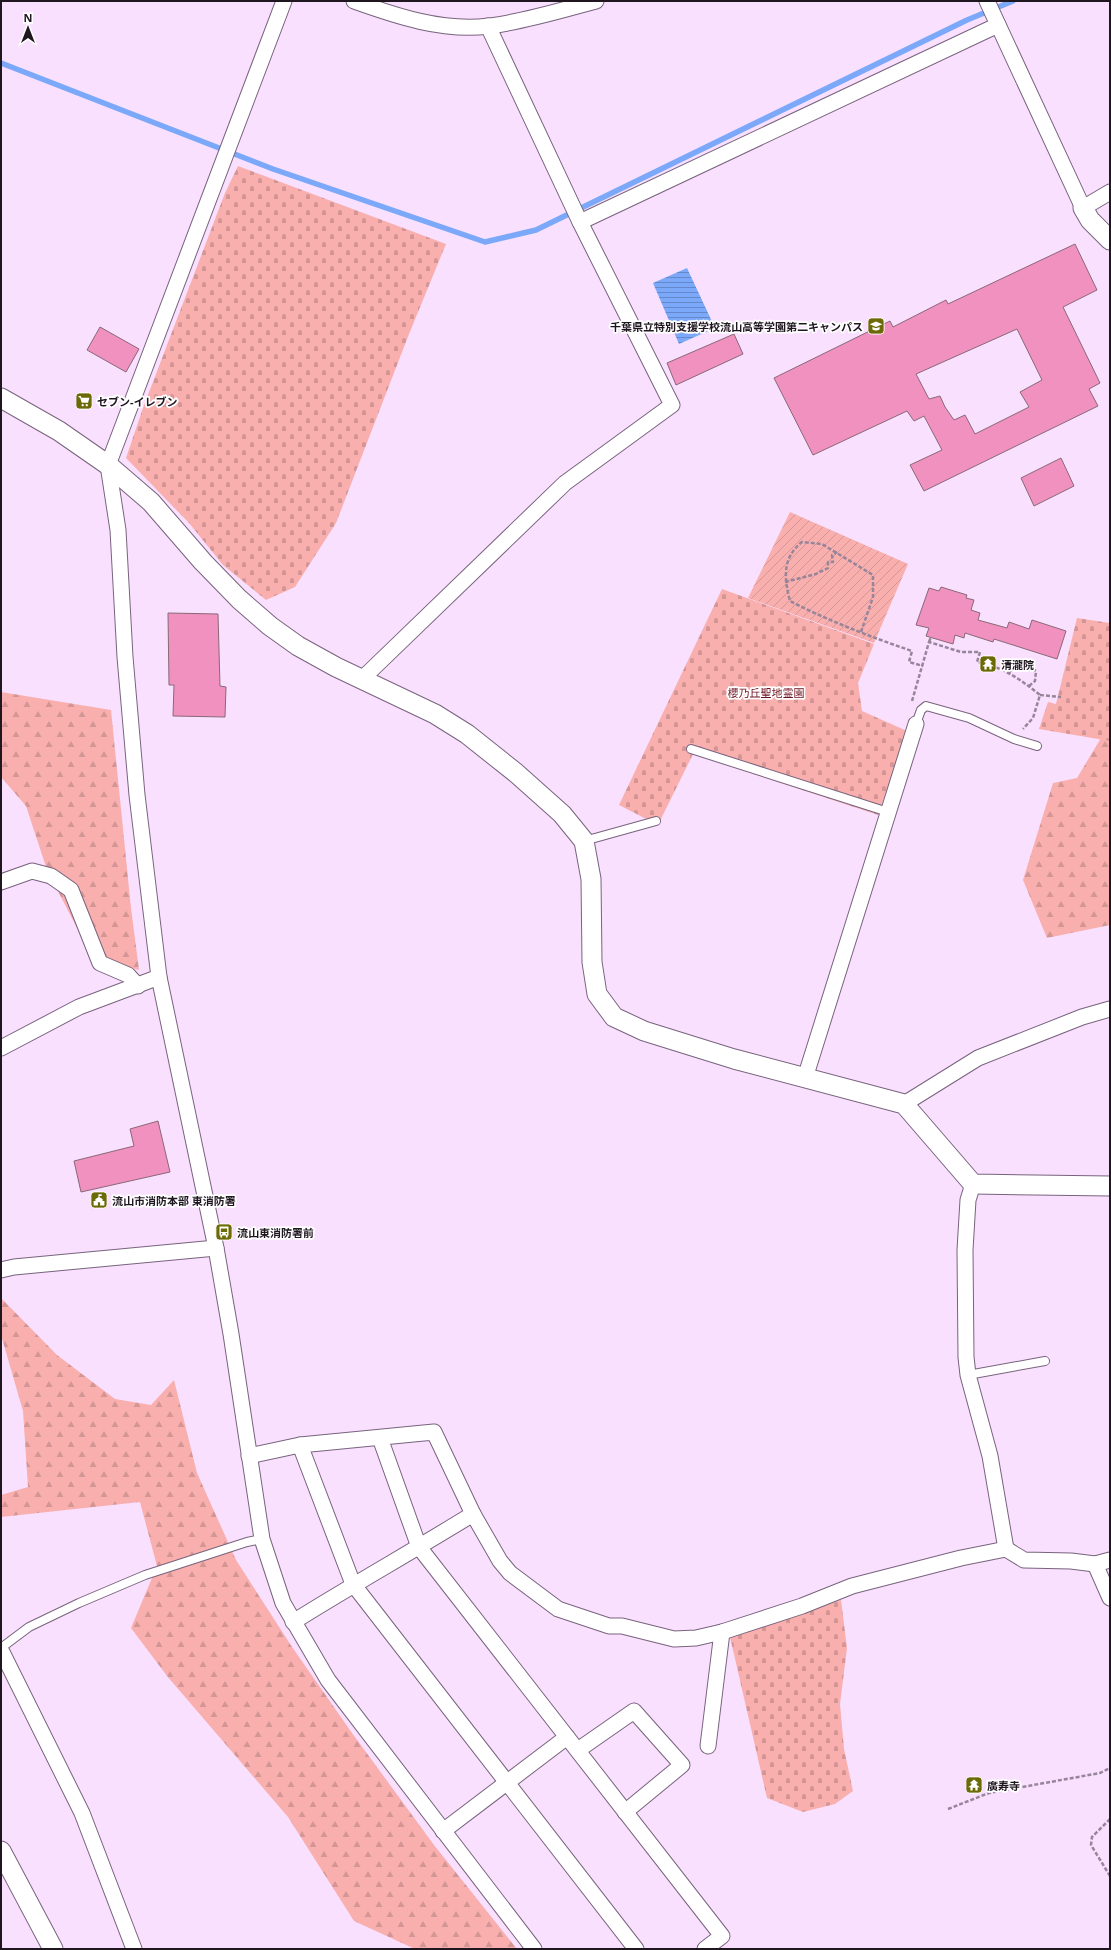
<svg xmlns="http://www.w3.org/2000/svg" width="1111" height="1950" font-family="'Open Sans','Noto Sans JP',sans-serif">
<defs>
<pattern id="forest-firs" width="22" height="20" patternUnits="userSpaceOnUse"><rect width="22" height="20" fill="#f8afae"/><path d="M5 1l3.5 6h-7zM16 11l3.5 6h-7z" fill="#d49695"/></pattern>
<pattern id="cemetery-stones" width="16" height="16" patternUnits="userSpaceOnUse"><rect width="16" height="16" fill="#f8afae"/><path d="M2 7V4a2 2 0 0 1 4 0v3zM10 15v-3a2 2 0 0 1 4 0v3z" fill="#d49695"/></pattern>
<pattern id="garden-furrows" width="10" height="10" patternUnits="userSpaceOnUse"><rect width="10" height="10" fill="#f8afae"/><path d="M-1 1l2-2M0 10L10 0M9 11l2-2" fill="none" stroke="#d49695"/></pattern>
<pattern id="water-rules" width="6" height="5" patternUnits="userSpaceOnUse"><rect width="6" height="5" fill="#7ba8f9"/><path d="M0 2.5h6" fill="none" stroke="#6488c9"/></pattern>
</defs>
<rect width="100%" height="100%" fill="#f9e0fe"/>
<g fill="url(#forest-firs)">
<path d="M1,692L111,710L131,908L139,970L92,957L47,870L26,806L1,777Z"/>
<path d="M1110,723V925L1047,938L1023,880L1053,783L1077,778Z"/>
<path d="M1,1298L57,1355L115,1399L151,1405L174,1380L197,1473L236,1560L292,1647L352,1733L434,1845L517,1949H415L354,1921L288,1817L167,1676L131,1628L157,1566L140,1502L1,1517V1495L28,1487L23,1411L1,1335Z"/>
</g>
<g fill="url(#cemetery-stones)">
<path d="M238,166L446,244L409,334L336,523L295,587L266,600L223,565L189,523L126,458L143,408L225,193Z"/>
<path d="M722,589L874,644L858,683L862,711L907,731L878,815L693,754L658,825L619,805Z"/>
<path d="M1077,618L1110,623V741L1039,729L1048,702L1056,704Z"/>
<path d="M841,1600L847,1648L840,1704L844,1749L853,1791L835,1804L803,1812L767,1798L730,1637Z"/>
</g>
<path fill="url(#garden-furrows)" d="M790,512L908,564L874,643L748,598Z"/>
<path fill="url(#water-rules)" d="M687,268L715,328L679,344L653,283Z"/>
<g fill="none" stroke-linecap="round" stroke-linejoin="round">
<path stroke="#7ba8f9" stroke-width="5.5" d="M1,63L273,169L485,242L536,230L967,20L1013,1"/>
</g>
<g fill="#f191bf" stroke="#896877" fill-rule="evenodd">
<path d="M1075,244L1097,290L1063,307L1100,383L1089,389L1098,406L924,491L910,465L942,450L924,416L914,421L907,411L813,455L774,378L890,321L893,327L946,300L948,304ZM1017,329L1042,380L1020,392L1029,407L975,434L965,415L954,420L945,407L940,396L929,399L916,374Z"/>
<path d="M100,327L139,349L126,372L87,350Z"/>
<path d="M734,334L743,354L676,385L667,363Z"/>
<path d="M1061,458L1074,486L1034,506L1021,478Z"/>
<path d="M941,587L967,595L966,598L974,600L971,610L980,613L978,620L1007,628L1009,622L1029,629L1032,620L1066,631L1057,659L994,639L993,642L965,633L964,638L955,635L953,644L926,636L929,628L916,625L929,588L939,591Z"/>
<path d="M168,613L218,614L220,686L226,687L225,717L173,716L174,685H169Z"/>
<path d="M158,1121L170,1172L81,1192L74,1161L134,1146L130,1129Z"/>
</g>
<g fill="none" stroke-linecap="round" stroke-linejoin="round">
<g stroke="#78637d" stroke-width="10">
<g id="service">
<path d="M916,724L921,710L926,706L969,718L1014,739L1037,746"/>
<path d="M691,749L888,812"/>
<path d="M584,841L656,821"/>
<path d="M968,1375L1045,1361"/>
<path d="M1,1648L29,1627L79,1603L145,1575L247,1542L262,1539"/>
</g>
</g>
<g stroke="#78637d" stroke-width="17">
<g id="minor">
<path d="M284,1L108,465L118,530L125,657L137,795L159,977L216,1248L231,1334L262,1539L283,1603L328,1680L534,1949"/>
<path d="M354,1C396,16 443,32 489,26C523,22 562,10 596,1"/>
<path d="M987,1L1083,208L1110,192"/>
<path d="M580,222L998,25"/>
<path d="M363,678L565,483L672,405L580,222L488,26"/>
<path d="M1,882L32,871L51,876L71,890L100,963L128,975L138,986"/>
<path d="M1,1048L79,1007L159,977"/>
<path d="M805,1078L916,724"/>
<path d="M904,1104L978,1058L1082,1017L1110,1009"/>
<path d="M973,1184L968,1200L965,1250L966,1357L968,1375L990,1456L1006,1549"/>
<path d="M1,1270L14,1267L216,1248"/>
<path d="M380,1438L419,1547L722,1936L705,1949"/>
<path d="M300,1445L353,1584L636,1949"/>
<path d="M249,1456L300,1445L434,1432L473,1514C413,1551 352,1585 293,1622"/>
<path d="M473,1514L500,1561L510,1573L558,1609L609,1626H622L674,1639L696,1638L722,1632L802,1606L852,1586L961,1558L1006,1549L1024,1560L1071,1561L1095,1564L1110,1560"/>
<path d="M1095,1564L1110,1598"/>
<path d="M1,1650L82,1813L134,1949"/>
<path d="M708,1746L722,1632"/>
<path d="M578,1750L634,1711L682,1765L625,1812"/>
<path d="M443,1831L567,1737"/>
</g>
</g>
<g stroke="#78637d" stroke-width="21">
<g id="tertiary">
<path d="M1083,208L1090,220L1110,240"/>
<path d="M1,398L59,431L108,465L151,502L203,562L239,599L270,626L298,646L336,667L435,714L467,734L516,773L562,814L584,841L591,879L592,962L597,994L614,1017L644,1031L734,1059L904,1104L973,1184L1110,1186"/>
<path d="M1,1851L53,1949"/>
</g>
</g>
<g stroke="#97859a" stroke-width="2.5" stroke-dasharray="4 2" stroke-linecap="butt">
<path d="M785,582L816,574L828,568V562H833L832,555L837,552"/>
<path d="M861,632L873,597V575L822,544L802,542C782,558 784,578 790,601C829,621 871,637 912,651L909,662L923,666"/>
<path d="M929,642L931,637"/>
<path d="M1009,673L1014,665L1025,663L1036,671L1035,681L1029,686"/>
<path d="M1040,695L1061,697"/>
<path d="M912,701L929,642L961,652H980L977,662C1003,667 1020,679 1040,695L1033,718L1023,729"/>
<path d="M948,1809L989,1793L1100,1773L1110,1768"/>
<path d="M1110,1819L1092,1837L1091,1845L1110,1876"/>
</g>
<use href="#service" stroke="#fff" stroke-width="8"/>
<use href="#minor" stroke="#fff" stroke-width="15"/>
<use href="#tertiary" stroke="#fff" stroke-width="19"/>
</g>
<defs>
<g id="school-square" transform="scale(0.9)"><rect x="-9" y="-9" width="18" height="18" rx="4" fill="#6b6a07" stroke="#fff"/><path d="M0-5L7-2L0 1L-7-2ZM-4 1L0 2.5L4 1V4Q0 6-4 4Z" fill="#fff"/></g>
<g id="supermarket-square" transform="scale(0.9)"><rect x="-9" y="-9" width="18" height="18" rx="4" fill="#6b6a07" stroke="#fff"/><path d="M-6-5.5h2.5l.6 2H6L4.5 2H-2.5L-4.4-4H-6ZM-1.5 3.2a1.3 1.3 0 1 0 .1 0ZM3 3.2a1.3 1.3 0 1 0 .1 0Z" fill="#fff"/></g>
<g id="temple-square" transform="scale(0.9)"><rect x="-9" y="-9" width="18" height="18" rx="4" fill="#6b6a07" stroke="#fff"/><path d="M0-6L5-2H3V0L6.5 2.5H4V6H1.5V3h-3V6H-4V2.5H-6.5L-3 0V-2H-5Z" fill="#fff"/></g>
<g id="civic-square" transform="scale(0.9)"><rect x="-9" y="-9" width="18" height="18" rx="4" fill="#6b6a07" stroke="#fff"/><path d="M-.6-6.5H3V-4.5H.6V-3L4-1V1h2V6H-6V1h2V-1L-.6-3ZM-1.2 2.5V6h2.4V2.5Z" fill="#fff"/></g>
<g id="bus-square" transform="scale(0.9)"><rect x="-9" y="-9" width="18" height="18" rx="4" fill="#6b6a07" stroke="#fff"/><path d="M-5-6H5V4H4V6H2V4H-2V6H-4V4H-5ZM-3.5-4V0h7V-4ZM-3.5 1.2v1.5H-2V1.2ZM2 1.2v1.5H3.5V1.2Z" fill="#fff"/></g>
</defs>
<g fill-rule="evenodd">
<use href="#school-square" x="876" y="326"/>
<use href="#supermarket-square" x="84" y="401"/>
<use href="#temple-square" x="988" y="664"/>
<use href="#civic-square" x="99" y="1200"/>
<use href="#bus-square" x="224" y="1232"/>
<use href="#temple-square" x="974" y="1785"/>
</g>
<g text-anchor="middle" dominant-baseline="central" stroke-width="3.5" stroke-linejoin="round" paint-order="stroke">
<g font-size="11" font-weight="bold" fill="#1f1620" stroke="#fff" text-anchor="start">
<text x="863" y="326" text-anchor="end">千葉県立特別支援学校流山高等学園第二キャンパス</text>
<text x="97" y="401">セブン-イレブン</text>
<text x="1001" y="664">清瀧院</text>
<text x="112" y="1200">流山市消防本部 東消防署</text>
<text x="237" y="1232">流山東消防署前</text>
<text x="987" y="1785">廣寿寺</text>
</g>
<g font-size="11" fill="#6e101e" stroke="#fff">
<text x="766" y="692">櫻乃丘聖地霊園</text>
</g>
</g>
<rect width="1111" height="1950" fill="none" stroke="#1f1620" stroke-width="4"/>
<g transform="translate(28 28)" stroke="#ffffff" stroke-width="3" paint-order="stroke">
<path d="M0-3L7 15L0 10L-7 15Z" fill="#1f1620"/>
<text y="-6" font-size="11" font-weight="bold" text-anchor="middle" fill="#1f1620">N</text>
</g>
</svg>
